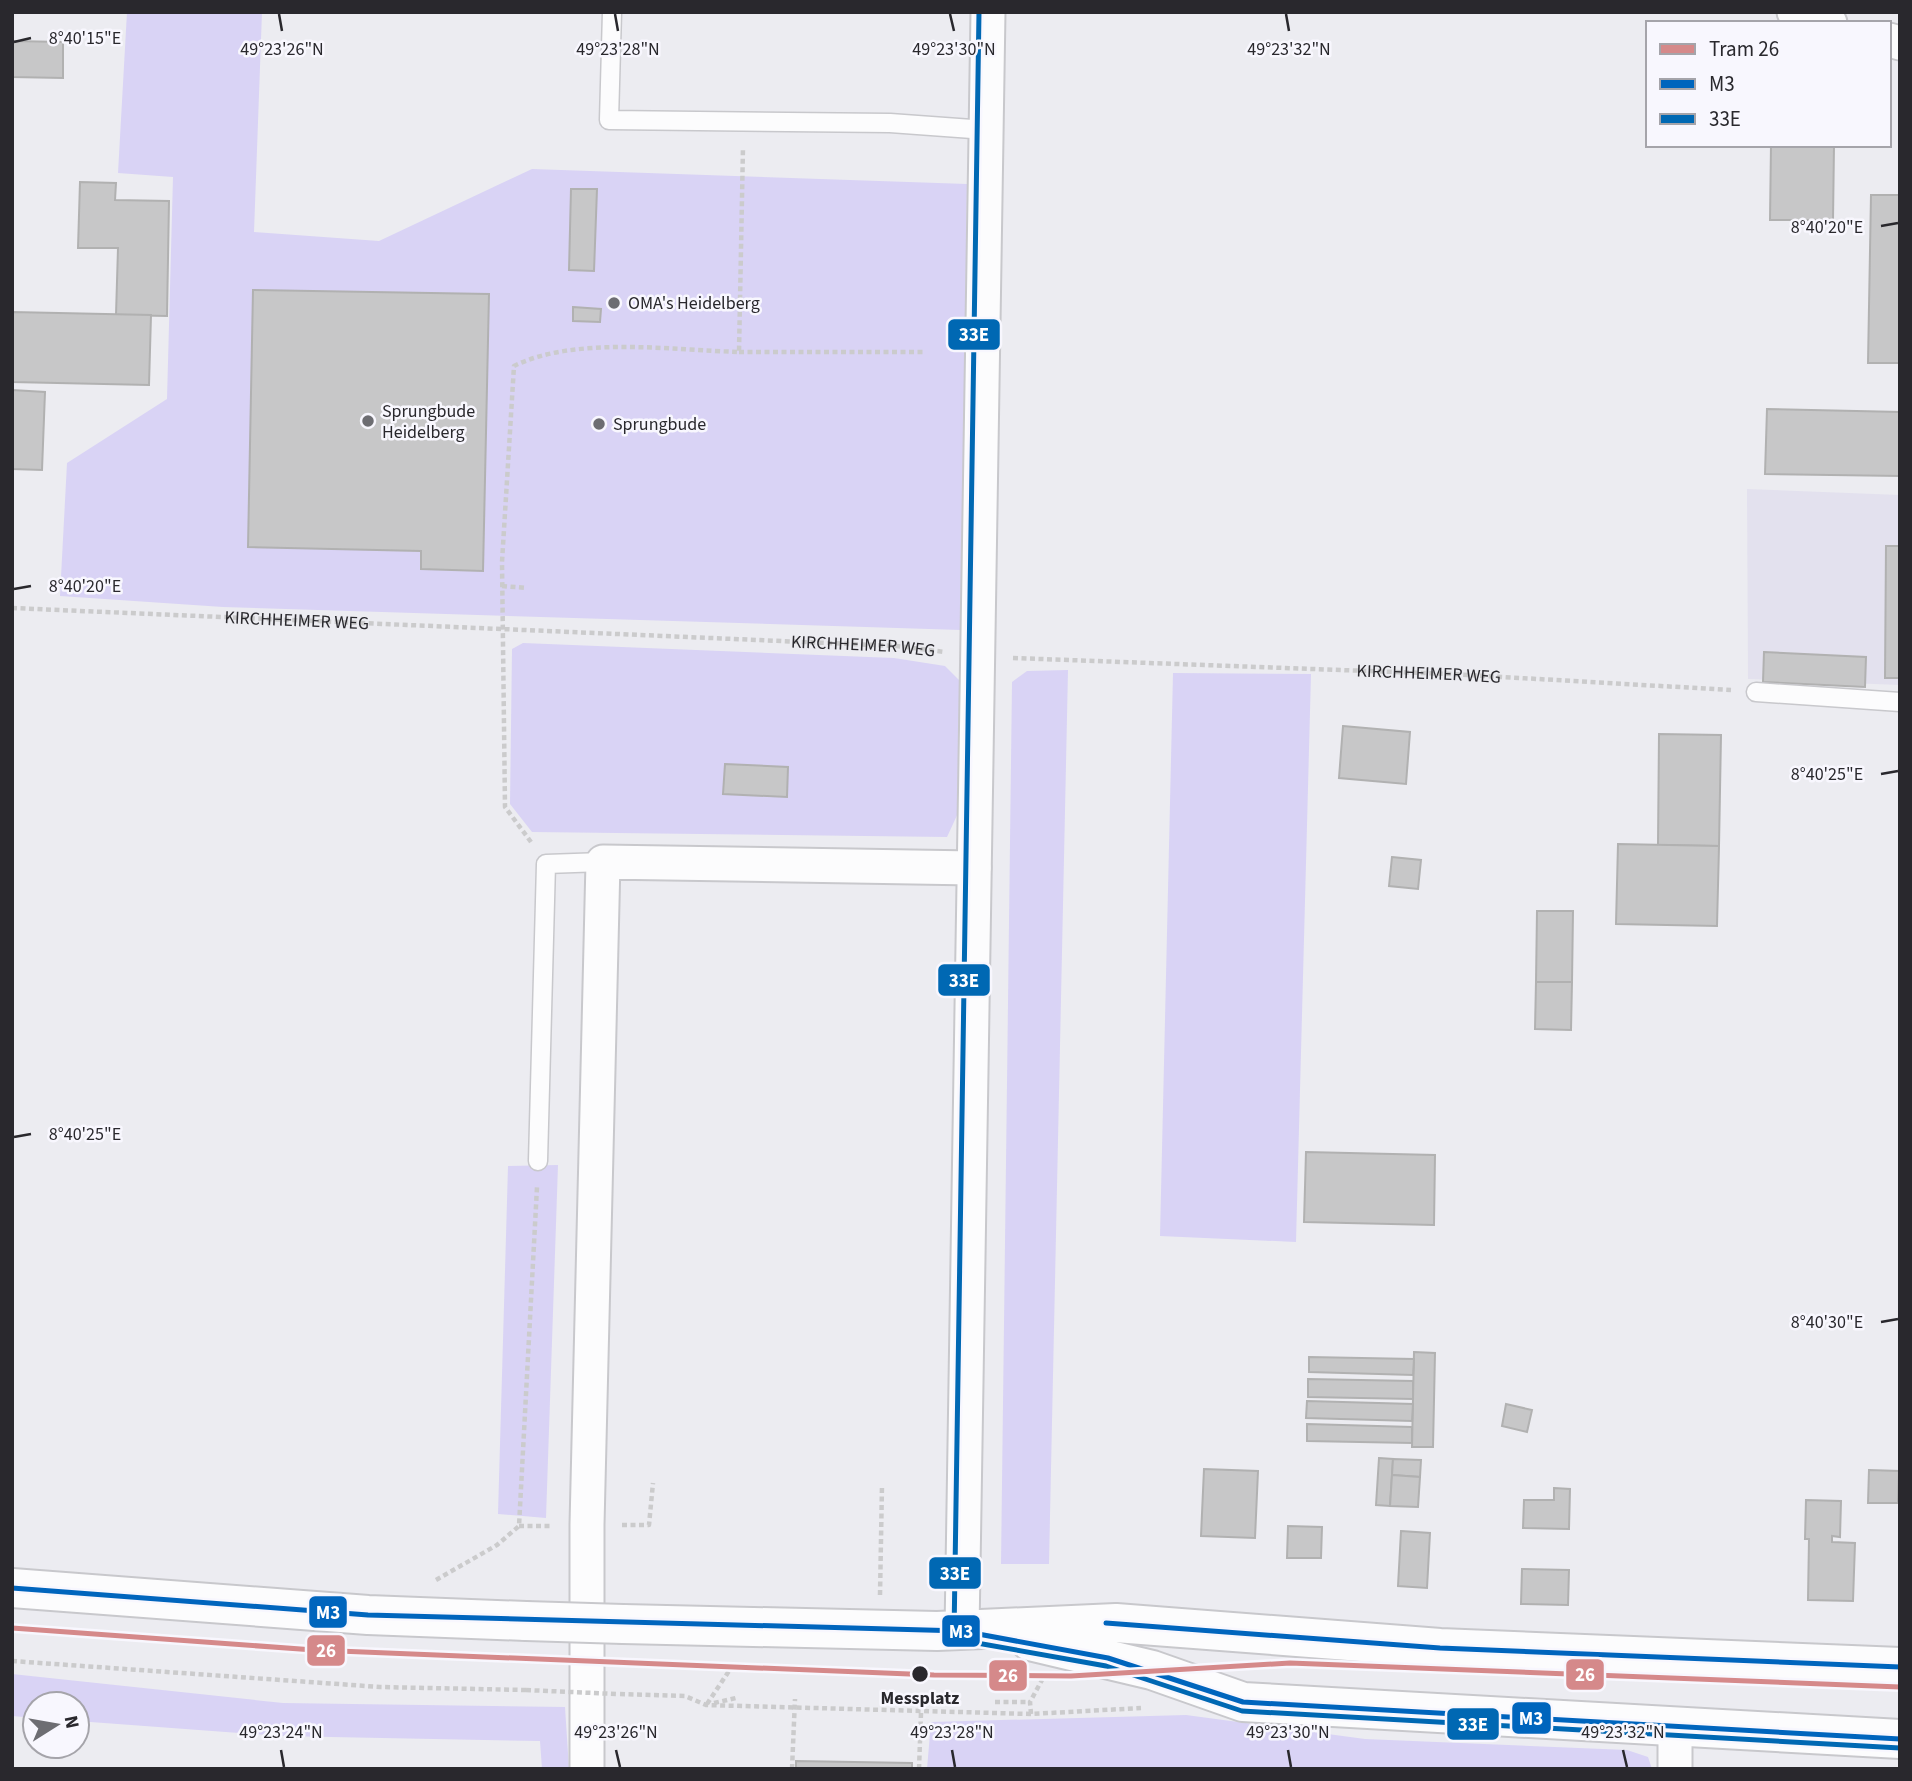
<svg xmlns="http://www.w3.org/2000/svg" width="1912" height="1781" font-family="'Source Sans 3',sans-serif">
<rect width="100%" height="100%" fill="#ececf1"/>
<path fill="#e3e1ee" d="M1747,489L1900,495V685L1748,679Z"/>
<g fill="#d9d3f5">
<path d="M127,12H262L254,232L379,241L532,169L967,184L961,630L223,607L60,596L67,463L167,399L173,177L118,173Z"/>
<path d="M523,643L894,658L945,666L961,682L959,811L947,837L532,832L510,804L512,649Z"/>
<path d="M1068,670L1049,1564H1001L1012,682L1027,671Z"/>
<path d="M1173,673L1311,674L1296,1242L1160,1236Z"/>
<path d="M558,1165L546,1518L498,1514L508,1166Z"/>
<path d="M12,1674L283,1703L565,1707L569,1769H542L540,1741L280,1736L77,1721V1704H35V1718L12,1716Z"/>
<path d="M1186,1715L1365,1739L1627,1750L1648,1757L1652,1769H927L931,1722Z"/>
</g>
<g fill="#c7c7c8" stroke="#b1b1b1" stroke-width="2">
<path d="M12,41L63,42V78L12,77Z"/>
<path d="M1771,145H1834L1833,220H1770Z"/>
<path d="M80,182L116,183L115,200L169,201L167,316L116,315L118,248H78Z"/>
<path d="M571,189H597L594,271L569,270Z"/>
<path d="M1871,195H1900V363H1868Z"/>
<path d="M253,290L489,294L483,571L421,569V551L248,547Z"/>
<path d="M573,307L601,309L600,322L573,321Z"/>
<path d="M12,312L151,315L149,385L12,382Z"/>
<path d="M12,390L45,392L42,470L12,469Z"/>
<path d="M1767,409L1900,412V476L1765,474Z"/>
<path d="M1886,546H1900V678H1885Z"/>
<path d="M1764,652L1866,657L1865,687L1763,682Z"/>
<path d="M1343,726L1410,732L1406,784L1339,778Z"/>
<path d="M1659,734L1721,735L1719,846L1658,845Z"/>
<path d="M725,764L788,767L787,797L723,794Z"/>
<path d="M1618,844L1719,846L1717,926L1616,924Z"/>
<path d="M1392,857L1421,860L1418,889L1389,886Z"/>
<path d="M1537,911H1573L1572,982H1536Z"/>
<path d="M1536,982H1572L1571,1030L1535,1029Z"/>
<path d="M1306,1152L1435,1155L1434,1225L1304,1222Z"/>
<path d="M1414,1352L1435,1353L1433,1447H1412Z"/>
<path d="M1309,1357L1414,1359L1413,1375L1309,1372Z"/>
<path d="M1308,1379L1413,1381V1399L1308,1397Z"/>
<path d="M1307,1401L1413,1404L1412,1421L1306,1418Z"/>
<path d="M1506,1404L1532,1410L1527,1432L1502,1426Z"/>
<path d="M1307,1424L1412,1427V1443L1307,1441Z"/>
<path d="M1379,1458L1393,1459L1390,1506L1376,1505Z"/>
<path d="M1393,1459L1421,1460L1420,1477L1392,1475Z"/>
<path d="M1204,1469L1258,1471L1255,1538L1201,1536Z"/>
<path d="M1869,1470L1899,1471L1898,1503H1868Z"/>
<path d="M1392,1475L1420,1477L1418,1507L1390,1506Z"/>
<path d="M1554,1488L1570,1489L1569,1529L1523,1528L1524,1500H1554Z"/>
<path d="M1806,1500L1841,1501L1840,1537L1832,1536V1542L1855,1543L1853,1601L1808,1600L1809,1539H1805Z"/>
<path d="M1288,1526L1322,1527L1321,1558H1287Z"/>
<path d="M1401,1531L1430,1533L1427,1588L1398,1586Z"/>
<path d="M1522,1569L1569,1570L1568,1605L1521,1604Z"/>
<path d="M796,1761L912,1763V1769H796Z"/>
</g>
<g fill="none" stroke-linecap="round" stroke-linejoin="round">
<g stroke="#c8c8cc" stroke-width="21">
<g id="service">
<path d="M612,12L609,120L890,123L986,130"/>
<path d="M1756,692L1900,702"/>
<path d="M538,1161L546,864L603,862"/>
</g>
</g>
<g stroke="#c8c8cc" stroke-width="37">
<g id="minor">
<path d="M1794,12L1830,23"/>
<path d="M1889,40L1900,43"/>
<path d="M962,1631L988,12"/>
<path d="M587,1769V1525L603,862L974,868"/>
<path d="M1675,1769V1726"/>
</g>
</g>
<g stroke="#c8c8cc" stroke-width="42">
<g id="tertiary">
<path d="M12,1588L368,1615L526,1621"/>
<path d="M623,1624L937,1631L1116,1623L1440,1648L1900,1667"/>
<path d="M1030,1641L1152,1670L1243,1702L1900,1739"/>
</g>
</g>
<g stroke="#cbcbcc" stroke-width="4.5" stroke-dasharray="5 3.5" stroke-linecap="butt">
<path d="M739,352H925"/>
<path d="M502,586L527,588"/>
<path id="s1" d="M12,608L897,646L945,652"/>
<path id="s2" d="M1013,658L1450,674L1731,690"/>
<path d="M531,842L505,807L502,562L514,366C574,336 673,350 739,352L743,147"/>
<path d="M622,1525H649L653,1483"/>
<path d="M519,1526H553"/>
<path d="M436,1580L497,1545L519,1526L537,1187"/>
<path d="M880,1595L882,1485"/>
<path d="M12,1661L380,1687L526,1690"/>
<path d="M620,1694L685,1696L706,1705L1031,1714L1141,1708"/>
<path d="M995,1702H1030"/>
<path d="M714,1703L736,1698"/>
<path d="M707,1704L735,1662"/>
<path d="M1031,1714L1030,1702L1042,1680"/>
<path d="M792,1769L795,1699"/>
<path d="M919,1769L921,1713"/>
</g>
<use href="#service" stroke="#fcfcfd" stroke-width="18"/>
<use href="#minor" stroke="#fcfcfd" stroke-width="33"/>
<use href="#tertiary" stroke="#fcfcfd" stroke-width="38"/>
<g stroke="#c8c8cc" stroke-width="42" stroke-linecap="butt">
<path id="tertiary-bridge" d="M526,1621L623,1624"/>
</g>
<path stroke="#cbcbcc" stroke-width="4.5" stroke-dasharray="5 3.5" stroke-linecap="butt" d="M526,1690L616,1694"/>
<use href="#tertiary-bridge" stroke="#fcfcfd" stroke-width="38"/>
<g stroke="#f8f7fe" stroke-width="10">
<g id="bus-1">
<path d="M12,1588L368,1615L962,1631L1108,1658L1243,1702L1900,1739"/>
<path d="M1106,1623L1440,1648L1900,1667"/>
</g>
</g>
<g stroke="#f8f7fe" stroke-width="10">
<path id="bus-2" d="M979,12L954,1635L960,1640L1106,1666L1242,1711L1900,1748"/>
</g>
<use href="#bus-1" stroke="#0065bd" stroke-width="5"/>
<use href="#bus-2" stroke="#0068b3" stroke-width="5"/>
<g stroke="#f8f7fe" stroke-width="10">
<path id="tram-1" d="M12,1628L314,1650L934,1675L1071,1676L1290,1663L1900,1687"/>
</g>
<use href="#tram-1" stroke="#d5898a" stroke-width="5"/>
</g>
<path fill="none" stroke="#29282d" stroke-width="2.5" d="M279,14L282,31M615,14L618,31M950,14L954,31M1286,14L1289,31M14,42L31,38M1881,226L1898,223M14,589L31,586M1881,774L1898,771M14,1137L31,1134M1881,1322L1898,1319M281,1750L284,1767M616,1750L620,1767M952,1750L955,1767M1288,1750L1291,1767M1623,1750L1627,1767"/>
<g fill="#6d6d72" stroke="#f8f7fe" stroke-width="2.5">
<circle cx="614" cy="303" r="7"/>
<circle cx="368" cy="421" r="7"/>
<circle cx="599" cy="424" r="7"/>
</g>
<circle fill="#29282d" stroke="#f8f7fe" stroke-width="2.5" cx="920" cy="1674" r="9"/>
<g text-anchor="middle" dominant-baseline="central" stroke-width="5" stroke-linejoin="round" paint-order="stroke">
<g font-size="18" fill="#29282d" stroke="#f8f7fe" text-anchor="start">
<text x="628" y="303">OMA's Heidelberg</text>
<text x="382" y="411">Sprungbude<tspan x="382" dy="21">Heidelberg</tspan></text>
<text x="613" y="424">Sprungbude</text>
</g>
<g font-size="18" fill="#29282d" stroke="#f8f7fe">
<text stroke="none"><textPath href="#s1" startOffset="285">KIRCHHEIMER WEG</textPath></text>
<text stroke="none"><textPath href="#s1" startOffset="852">KIRCHHEIMER WEG</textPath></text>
<text stroke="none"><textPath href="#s2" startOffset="416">KIRCHHEIMER WEG</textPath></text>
</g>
<g font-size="18" font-weight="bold" fill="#29282d" stroke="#f8f7fe">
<text x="920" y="1698">Messplatz</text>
</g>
</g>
<g font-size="18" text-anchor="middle" fill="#29282d" stroke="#f8f7fe" stroke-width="5" stroke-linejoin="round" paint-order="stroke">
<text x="85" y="44">8°40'15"E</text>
<text x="282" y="55">49°23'26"N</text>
<text x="618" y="55">49°23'28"N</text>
<text x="954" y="55">49°23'30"N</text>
<text x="1289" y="55">49°23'32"N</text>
<text x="1827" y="233">8°40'20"E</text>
<text x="85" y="592">8°40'20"E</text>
<text x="1827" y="780">8°40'25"E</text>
<text x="85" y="1140">8°40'25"E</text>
<text x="1827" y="1328">8°40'30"E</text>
<text x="281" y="1738">49°23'24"N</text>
<text x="616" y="1738">49°23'26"N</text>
<text x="952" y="1738">49°23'28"N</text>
<text x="1288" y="1738">49°23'30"N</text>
<text x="1623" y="1738">49°23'32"N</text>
</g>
<g stroke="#f8f7fe" stroke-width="2.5">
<rect x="947" y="318" width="54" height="33" rx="7" fill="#0068b3"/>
<rect x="937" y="963" width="54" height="34" rx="7" fill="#0068b3"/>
<rect x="928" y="1556" width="54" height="34" rx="7" fill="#0068b3"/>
<rect x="308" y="1595" width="40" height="34" rx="7" fill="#0065bd"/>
<rect x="941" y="1614" width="40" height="34" rx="7" fill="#0065bd"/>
<rect x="306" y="1634" width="40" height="33" rx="7" fill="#d5898a"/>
<rect x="1565" y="1658" width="40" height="33" rx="7" fill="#d5898a"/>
<rect x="988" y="1659" width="40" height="33" rx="7" fill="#d5898a"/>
<rect x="1511" y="1701" width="41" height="34" rx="7" fill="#0065bd"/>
<rect x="1446" y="1707" width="54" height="34" rx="7" fill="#0068b3"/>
</g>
<g font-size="19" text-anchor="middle" font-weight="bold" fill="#fff">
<text x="974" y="341">33E</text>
<text x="964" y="987">33E</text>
<text x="955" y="1580">33E</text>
<text x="328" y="1619">M3</text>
<text x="961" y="1638">M3</text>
<text x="326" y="1657">26</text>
<text x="1585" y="1681">26</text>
<text x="1008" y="1682">26</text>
<text x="1531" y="1725">M3</text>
<text x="1473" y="1731">33E</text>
</g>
<rect width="1912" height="1781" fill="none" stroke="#29282d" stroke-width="28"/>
<rect x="1646" y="21" width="245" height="126" fill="#f8f7fe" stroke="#a5a4aa" stroke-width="2"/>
<rect x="1660" y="44" width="35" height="10" fill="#d5898a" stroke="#a5a4aa" stroke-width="2"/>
<text x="1709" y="56" font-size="21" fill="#29282d">Tram 26</text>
<rect x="1660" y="79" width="35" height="10" fill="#0065bd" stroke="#a5a4aa" stroke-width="2"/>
<text x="1709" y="91" font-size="21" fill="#29282d">M3</text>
<rect x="1660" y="114" width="35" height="10" fill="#0068b3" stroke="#a5a4aa" stroke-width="2"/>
<text x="1709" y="126" font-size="21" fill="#29282d">33E</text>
<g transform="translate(56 1725) rotate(79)"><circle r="33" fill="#f8f7fe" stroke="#a5a4aa" stroke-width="2"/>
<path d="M0-5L12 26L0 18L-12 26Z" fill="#6d6d72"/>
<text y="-10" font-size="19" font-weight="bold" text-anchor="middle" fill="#29282d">N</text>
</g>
</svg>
